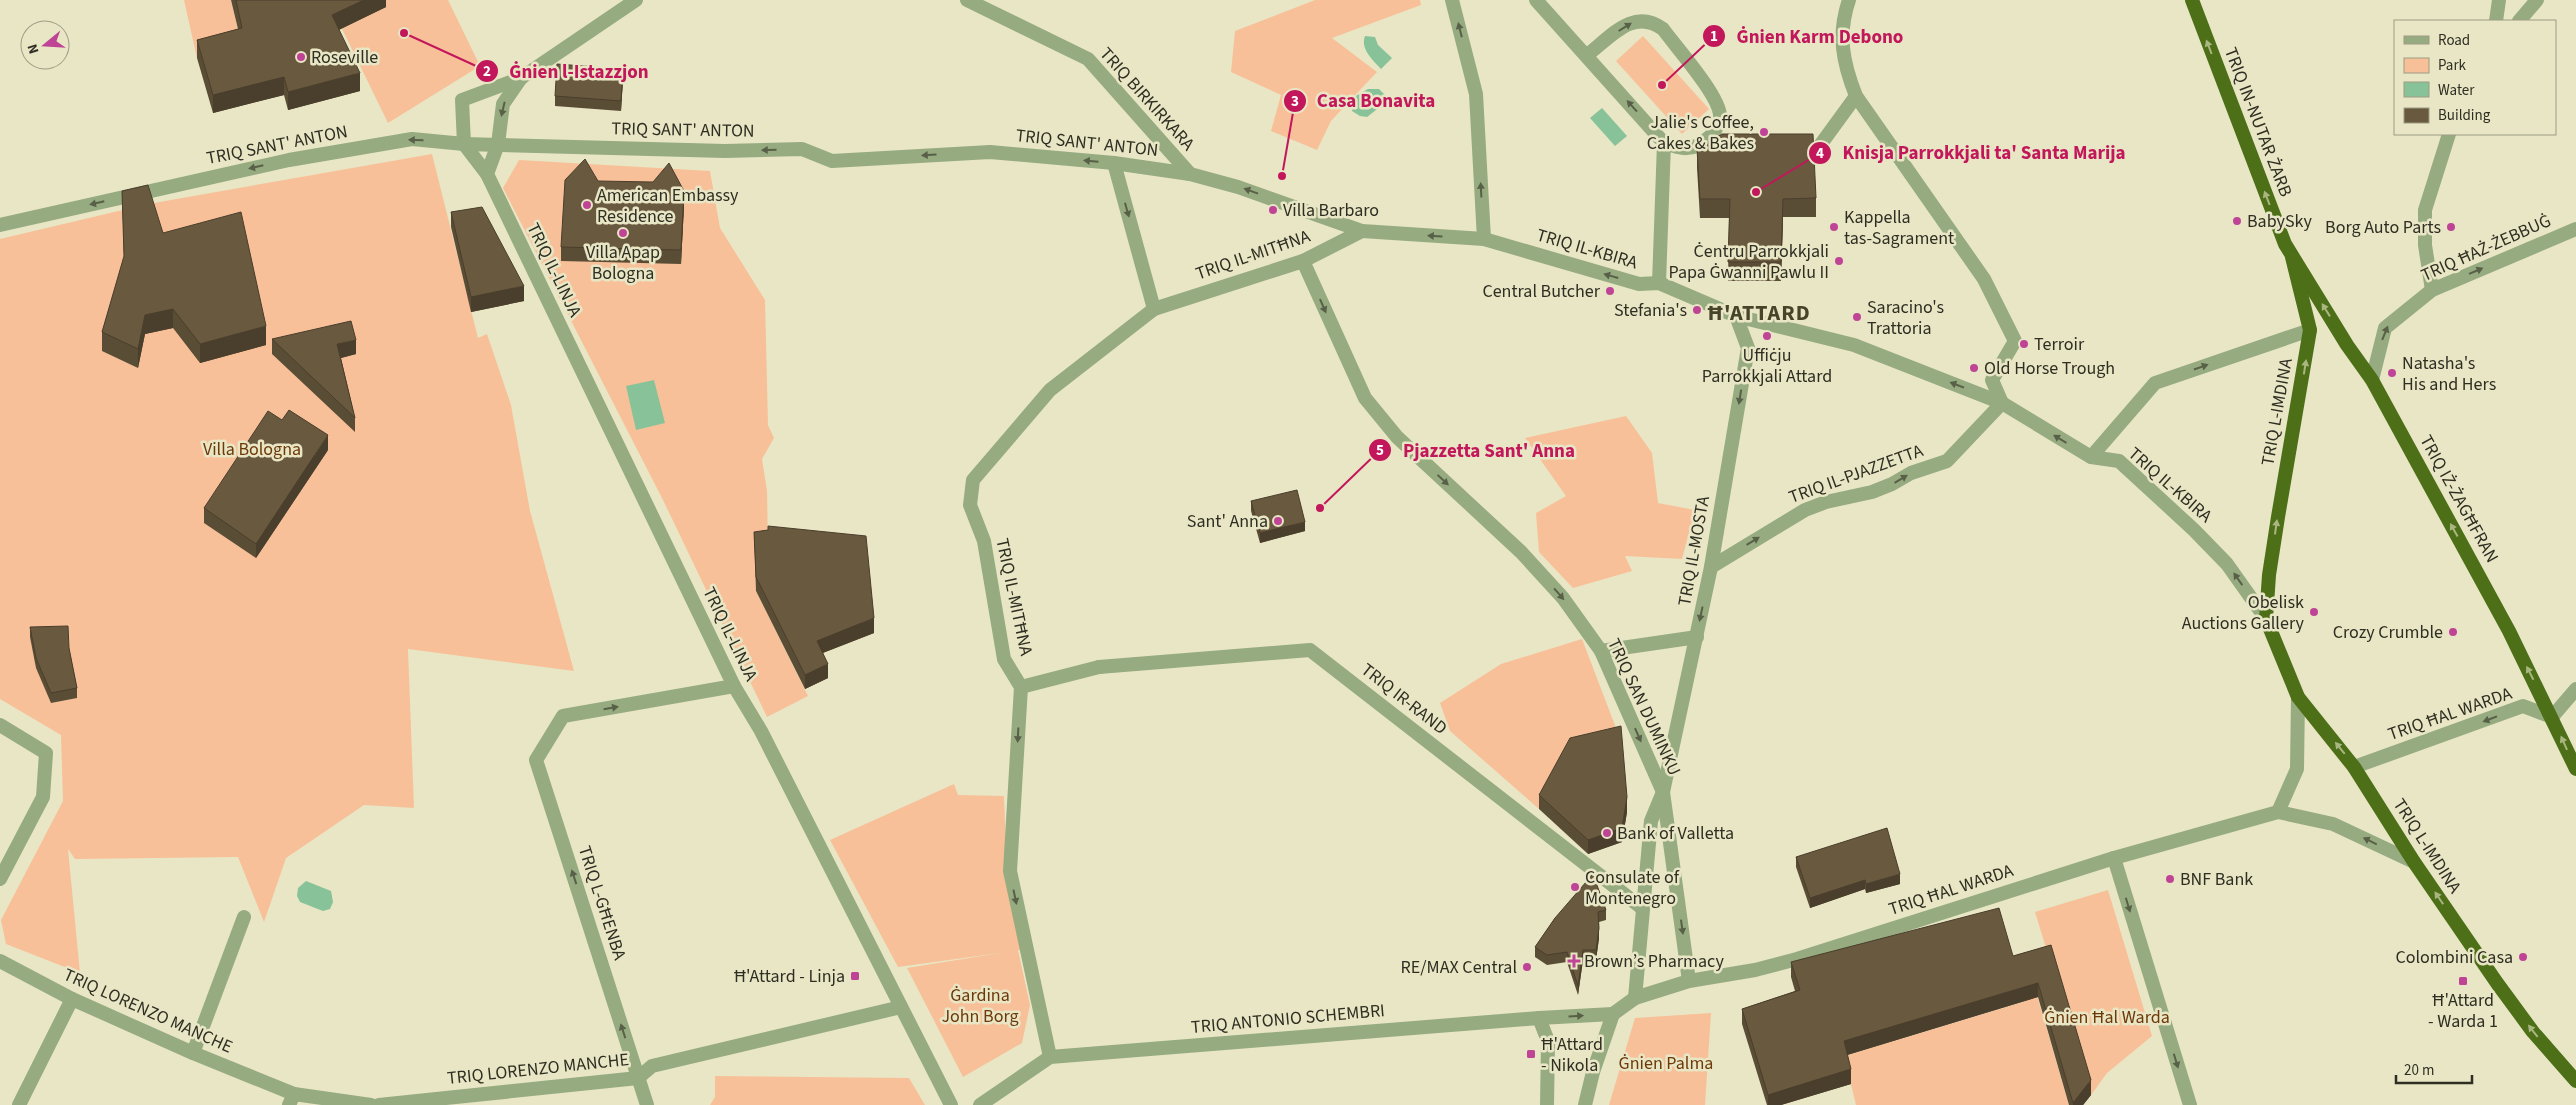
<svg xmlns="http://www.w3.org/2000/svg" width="2576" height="1105" font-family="'Source Sans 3',sans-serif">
<rect width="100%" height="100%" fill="#e8e6c5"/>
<g fill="#f8c099">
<path d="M184,0H231L239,33L207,56L197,58Z"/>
<path d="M328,0H448L480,66L388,123Z"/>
<path d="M1315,0H1420L1421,5L1332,38L1377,72L1331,121L1317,150L1271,131L1281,95L1231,72L1235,31Z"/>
<path d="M1643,36L1709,109L1682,134L1616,61Z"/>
<path d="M432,154L478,338L487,334L511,405L530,511L574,671L408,649L414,808L364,805L286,858L264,922L238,857L75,859L68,849L80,973L6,944L1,920L63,801L61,735L0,699V239L148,204Z"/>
<path d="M519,160L710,171L720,228L765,300L768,425L774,438L762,459L767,491L768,545L756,591L808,696L767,717L664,502L503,188Z"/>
<path d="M1626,416L1652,453L1658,503L1695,510L1682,559L1625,556L1632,571L1573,588L1539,552L1536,513L1566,496L1525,438Z"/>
<path d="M1582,639L1621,741L1570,753L1539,809L1450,731L1440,703L1501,664Z"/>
<path d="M954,784L958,795L1004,796L1007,877L1021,950H1018L1030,1005L1022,1043L963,1077L907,968L1000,953L898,967L830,840Z"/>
<path d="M2108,890L2152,1036L2107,1073L2091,1095L2035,912Z"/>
<path d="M2036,992L2069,1105H1856L1844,1056L2023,1002Z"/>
<path d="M1711,1013L1705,1105H1609L1635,1018Z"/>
<path d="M715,1076L909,1078L925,1105H710L715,1097Z"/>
</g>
<g fill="#88c299">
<path d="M1365,36L1375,37L1378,45L1392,58L1381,69C1373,60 1360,49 1365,36Z"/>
<path d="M1368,89H1379L1386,96L1385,103L1367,117L1360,116L1352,111L1354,97Z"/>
<path d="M1602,108L1627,136L1615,146L1590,118Z"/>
<path d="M654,380L665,423L636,430L626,386Z"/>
<path d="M306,881L331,891L333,902L330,909L323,911L300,902L297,896L298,888Z"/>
</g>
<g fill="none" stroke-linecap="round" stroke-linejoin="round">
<g stroke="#96ab80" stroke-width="14">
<path d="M1659,283L1664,143"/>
<path d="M1601,651L1697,637"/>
<path d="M1021,687L1099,667"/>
</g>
<g stroke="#96ab80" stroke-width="14">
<path d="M967,0L1088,59L1190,174"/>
<path d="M1452,0L1476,94L1484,239"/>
<path d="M1536,0L1664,143C1681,149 1693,152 1707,139C1714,134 1719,125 1720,116C1720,96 1676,47 1663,29C1633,7 1611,37 1586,56"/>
<path d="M1849,0C1837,35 1843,63 1856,96L1984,279L2015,341L1992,380L2002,403"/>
<path d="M2496,21L2499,0"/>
<path d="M2519,21L2537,0"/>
<path d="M464,144L487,174L734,686L761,731L951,1105"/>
<path d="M464,144L462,100L521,78L636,0"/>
<path d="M1821,144L1856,96"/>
<path d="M1114,163L1154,309"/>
<path d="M487,174L498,144L503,104L521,78"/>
<path d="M0,225L289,160L412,139L464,144L725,151L802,149L832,161L990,152L1114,163L1190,174L1238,187L1362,231L1484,239L1639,284L1659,283L1736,316L1854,345L2002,403L2091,457L2119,461L2194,530L2227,564L2266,619"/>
<path d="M1303,261L1365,398L1397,437L1521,552L1563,598L1601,651L1663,792L1689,981"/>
<path d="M2432,290L2425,245V210L2449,134"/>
<path d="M2372,380L2385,328L2432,290L2576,229"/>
<path d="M2091,457L2155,383L2310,330"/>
<path d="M1711,567L1805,510L1826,502L1872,492L1892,484L1911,473L1947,461L2002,403"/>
<path d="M1099,667L1310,650L1642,908"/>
<path d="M0,725L46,753L43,797L0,879"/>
<path d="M2354,767L2523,706L2552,717L2576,689"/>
<path d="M2114,858L2190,1105"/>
<path d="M0,961L72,999L193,1053L294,1094L371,1105"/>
<path d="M1635,998L1651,821L1663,792L1711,567L1748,348L1736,316"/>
<path d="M193,1053L244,917"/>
<path d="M1050,1057L1010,871L1021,687L1004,659L984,541L970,505L973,480L1050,390L1154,309L1303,261L1362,231"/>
<path d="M19,1105L72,999"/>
<path d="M289,1105L294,1094"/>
<path d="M379,1105L638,1078L652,1066L901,1007"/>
<path d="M647,1105L536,760L563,716L734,686"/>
<path d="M980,1105L1050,1057L1539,1018L1613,1014"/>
</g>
<g stroke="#96ab80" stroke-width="14">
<path d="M2278,812L2297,769L2298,697"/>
<path d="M1539,1018L1548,1041L1547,1105"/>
<path d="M1585,1105L1593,1072L1613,1014L1635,998L1689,981L1755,970L1797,959L2114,858L2278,812L2333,824L2414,862"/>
</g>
<g stroke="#4c6f18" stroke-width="14">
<path d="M2192,0L2285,244L2347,345L2372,380L2509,631L2576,769"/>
<path d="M2292,257L2310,330L2278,517L2269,575L2266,619L2298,697L2354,767L2414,862L2497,983L2533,1032L2576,1081"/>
</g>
</g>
<g fill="#5a4d36">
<path d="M231,0H386V7L339,30L360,91L288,110L284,95L213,113L197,58V40L238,29Z"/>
<path d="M623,79L621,111L555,106V96Z"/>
<path d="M1697,149L1816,198V217H1783L1781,281H1728L1729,218H1700L1697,168Z"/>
<path d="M598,181L684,206L681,264L561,261V247Z"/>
<path d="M122,191L163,233L266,345L200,363L173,328L145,334L138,368L102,351V332L124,258Z"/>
<path d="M451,212L524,301L471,312L451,227Z"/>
<path d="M272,339L356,354L341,358L355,418V432L272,354Z"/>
<path d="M328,450L256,558L204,523V508Z"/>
<path d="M1251,501L1305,531L1260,543L1251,511Z"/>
<path d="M754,532L874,633L823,653L828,678L805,689L756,591Z"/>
<path d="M30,627L69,648L77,688V698L51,703L36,668L30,637Z"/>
<path d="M1539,795L1627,812L1622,842L1588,854L1539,809Z"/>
<path d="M1796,857L1900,884L1866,893L1865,889L1810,908L1796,867Z"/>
<path d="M1606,910V920L1599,922V938L1596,960H1583L1578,995L1567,962L1547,965L1535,957V947L1555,918Z"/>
<path d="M2051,945L2091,1095L2083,1105H2069L2038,997L1847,1055L1851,1084L1781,1105H1767L1742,1024V1009L1795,991L1791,977V962L2013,956Z"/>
</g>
<g fill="#4a3e2c">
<path d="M364,0H386V7L332,33V15Z"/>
<path d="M623,69V79L621,111V101Z"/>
<path d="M360,73V91L288,110V92Z"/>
<path d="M284,77V95L213,113V95Z"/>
<path d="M684,191V206L681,264V250Z"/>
<path d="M1783,199V217L1781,281V262Z"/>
<path d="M524,286V301L471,312V297Z"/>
<path d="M173,309V328L145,334L138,368V349L145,315Z"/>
<path d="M266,326V345L200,363V344Z"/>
<path d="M356,340V354L337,359V344Z"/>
<path d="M328,435V450L256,558V544Z"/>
<path d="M1305,522V531L1260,543V533Z"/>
<path d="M874,618V633L817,655V641Z"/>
<path d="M828,664V678L805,689V675Z"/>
<path d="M1627,797V812L1622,842L1588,854V840Z"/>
<path d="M1900,874V884L1866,893V884Z"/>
<path d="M1865,880V889L1810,908V898Z"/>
<path d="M1599,928V938L1596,960V950Z"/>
<path d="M1583,950V960L1578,995V986Z"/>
<path d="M2038,983V997L1844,1056V1041Z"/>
<path d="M1851,1069V1084L1781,1105H1768V1095Z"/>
<path d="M2091,1080V1095L2083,1105H2073V1103Z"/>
</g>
<g fill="#69593f" stroke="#4a3e2c">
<path d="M236,0H364L332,15L360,73L288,92L284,77L213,95L197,40L242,28Z"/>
<path d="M557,64L623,69L621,101L555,96Z"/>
<path d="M1722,134H1813L1816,198L1783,199L1781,262H1728L1730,199H1700L1697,149Z"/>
<path d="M585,159L598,181L653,182L669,163L684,191L681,250L561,247L565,180Z"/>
<path d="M148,185L163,233L241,212L266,326L200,344L173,309L145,315L138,349L102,332L124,256L122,191Z"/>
<path d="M482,207L524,286L471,297L451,212Z"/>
<path d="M351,321L356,340L337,344L355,418L272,339Z"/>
<path d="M289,410L328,435L256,544L204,508L268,411L282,420Z"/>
<path d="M1297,490L1305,522L1260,533L1251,501Z"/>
<path d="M768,526L866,536L874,618L817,641L828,664L805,675L756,577L754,532L768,530Z"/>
<path d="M68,626L69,648L77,688L51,693L36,658L30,627Z"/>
<path d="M1621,726L1627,797L1622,828L1588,840L1539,795L1570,738Z"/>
<path d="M1887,828L1900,874L1866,884L1865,880L1810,898L1796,857Z"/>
<path d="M1593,874L1606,910L1598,912L1599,928L1596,950H1583L1578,986L1567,952L1547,955L1535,947L1555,918Z"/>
<path d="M1999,908L2013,956L2051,945L2091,1080L2073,1103L2038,983L1844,1041L1851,1069L1768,1095L1742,1009L1800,990L1791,962Z"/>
</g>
<defs><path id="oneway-solid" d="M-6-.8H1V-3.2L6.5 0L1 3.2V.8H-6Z" transform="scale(1.25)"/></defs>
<g fill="#586048">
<use href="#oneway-solid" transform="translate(1625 27) rotate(-32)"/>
<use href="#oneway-solid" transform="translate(1460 30) rotate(-104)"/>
<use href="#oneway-solid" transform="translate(1632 106) rotate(-132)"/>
<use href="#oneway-solid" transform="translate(503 109) rotate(103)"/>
<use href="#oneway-solid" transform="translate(416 140) rotate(-179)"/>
<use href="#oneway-solid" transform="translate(769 150) rotate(179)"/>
<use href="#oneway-solid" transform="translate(929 155) rotate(177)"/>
<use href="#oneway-solid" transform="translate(1091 161) rotate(-175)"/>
<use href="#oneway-solid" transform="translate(256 167) rotate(167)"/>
<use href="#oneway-solid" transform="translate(1481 190) rotate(-93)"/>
<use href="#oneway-solid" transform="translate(1251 191) rotate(-160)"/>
<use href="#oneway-solid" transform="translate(97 203) rotate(167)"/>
<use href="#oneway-solid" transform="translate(1127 210) rotate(74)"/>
<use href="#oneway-solid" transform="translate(1435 236) rotate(-176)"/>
<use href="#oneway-solid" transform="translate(2476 271) rotate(-23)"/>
<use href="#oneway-solid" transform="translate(1611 276) rotate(-164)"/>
<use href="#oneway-solid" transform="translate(1323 306) rotate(66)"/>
<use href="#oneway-solid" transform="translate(2385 333) rotate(-68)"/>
<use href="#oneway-solid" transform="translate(2201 367) rotate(-19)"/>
<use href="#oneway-solid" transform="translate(1957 385) rotate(-159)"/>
<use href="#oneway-solid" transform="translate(1740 397) rotate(99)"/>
<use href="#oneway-solid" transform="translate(2060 439) rotate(-149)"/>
<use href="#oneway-solid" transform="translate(1901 479) rotate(-31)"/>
<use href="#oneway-solid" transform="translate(1443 480) rotate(43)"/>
<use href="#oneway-solid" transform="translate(1753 541) rotate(-31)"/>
<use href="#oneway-solid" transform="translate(2238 579) rotate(-125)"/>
<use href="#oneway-solid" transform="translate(1559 594) rotate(49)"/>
<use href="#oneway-solid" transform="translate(1701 614) rotate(102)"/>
<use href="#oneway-solid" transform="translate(611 708) rotate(-10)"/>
<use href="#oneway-solid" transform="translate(2490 719) rotate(159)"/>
<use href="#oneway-solid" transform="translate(1018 735) rotate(93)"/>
<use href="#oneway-solid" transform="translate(1638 735) rotate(66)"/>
<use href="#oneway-solid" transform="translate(2370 841) rotate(-154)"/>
<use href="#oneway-solid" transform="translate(574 877) rotate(-108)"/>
<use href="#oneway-solid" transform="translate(1015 897) rotate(78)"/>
<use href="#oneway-solid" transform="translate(2128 905) rotate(73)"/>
<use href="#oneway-solid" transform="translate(1682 927) rotate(82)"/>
<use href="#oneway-solid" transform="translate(1576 1016) rotate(-3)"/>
<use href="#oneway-solid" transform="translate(623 1031) rotate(-108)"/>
<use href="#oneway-solid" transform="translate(2176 1061) rotate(73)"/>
</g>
<g fill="#aab680">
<use href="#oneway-solid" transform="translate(2209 47) rotate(-111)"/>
<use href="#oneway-solid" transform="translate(2267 198) rotate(-111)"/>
<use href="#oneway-solid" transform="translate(2326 310) rotate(-122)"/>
<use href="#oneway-solid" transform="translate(2305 367) rotate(-81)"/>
<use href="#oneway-solid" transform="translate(2276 527) rotate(-82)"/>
<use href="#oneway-solid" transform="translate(2454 530) rotate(-119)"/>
<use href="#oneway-solid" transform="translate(2530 673) rotate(-117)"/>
<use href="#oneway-solid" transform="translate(2564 743) rotate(-114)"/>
<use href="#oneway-solid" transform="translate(2340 748) rotate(-129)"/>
<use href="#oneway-solid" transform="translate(2439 898) rotate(-124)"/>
<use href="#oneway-solid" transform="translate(2533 1031) rotate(-128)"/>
</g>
<g fill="#bf4496" stroke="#e8e6c5" stroke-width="2">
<circle cx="301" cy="57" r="5"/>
<circle cx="1764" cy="132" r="5"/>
<circle cx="587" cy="205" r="5"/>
<circle cx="1273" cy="210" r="5"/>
<circle cx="2237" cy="221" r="5"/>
<circle cx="1834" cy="227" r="5"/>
<circle cx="2451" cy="227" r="5"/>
<circle cx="623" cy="233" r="5"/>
<circle cx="1839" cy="261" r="5"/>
<circle cx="1610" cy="291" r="5"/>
<circle cx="1697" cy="310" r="5"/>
<circle cx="1857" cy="317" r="5"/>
<circle cx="1767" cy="336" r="5"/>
<circle cx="2024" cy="344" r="5"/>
<circle cx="1974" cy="368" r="5"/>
<circle cx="2392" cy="373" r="5"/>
<circle cx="1278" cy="521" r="5"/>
<circle cx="2314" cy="612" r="5"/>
<circle cx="2453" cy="632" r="5"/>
<circle cx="1607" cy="833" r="5"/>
<circle cx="2170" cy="879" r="5"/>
<circle cx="1575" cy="887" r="5"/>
<circle cx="2523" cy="957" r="5"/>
<path d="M1571.5 953.5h5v5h5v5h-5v5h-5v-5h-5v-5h5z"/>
<circle cx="1527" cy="967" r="5"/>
<rect x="850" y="971" width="10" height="10" rx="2.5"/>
<rect x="2458" y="976" width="10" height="10" rx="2.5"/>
<rect x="1526" y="1049" width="10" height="10" rx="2.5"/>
</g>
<g text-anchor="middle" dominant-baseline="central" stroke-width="5" stroke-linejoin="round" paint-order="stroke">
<g font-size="18" fill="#2f2e22" stroke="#e8e6c5" text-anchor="start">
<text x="311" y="57">Roseville</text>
<text x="1754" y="122" text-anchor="end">Jalie's Coffee,<tspan x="1754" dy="21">Cakes &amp; Bakes</tspan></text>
<text x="597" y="195">American Embassy<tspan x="597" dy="21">Residence</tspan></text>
<text x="1283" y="210">Villa Barbaro</text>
<text x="1844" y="217">Kappella<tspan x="1844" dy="21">tas-Sagrament</tspan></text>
<text x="2247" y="221">BabySky</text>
<text x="2441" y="227" text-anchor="end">Borg Auto Parts</text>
<text x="1829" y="251" text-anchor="end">Ċentru Parrokkjali<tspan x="1829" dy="21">Papa Ġwanni Pawlu II</tspan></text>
<text x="623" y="252" text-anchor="middle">Villa Apap<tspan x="623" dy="21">Bologna</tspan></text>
<text x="1600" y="291" text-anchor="end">Central Butcher</text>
<text x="1867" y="307">Saracino's<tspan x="1867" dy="21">Trattoria</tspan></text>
<text x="1687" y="310" text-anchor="end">Stefania's</text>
<text x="2034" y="344">Terroir</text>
<text x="1767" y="355" text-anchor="middle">Uffiċju<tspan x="1767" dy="21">Parrokkjali Attard</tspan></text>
<text x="2402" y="363">Natasha's<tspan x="2402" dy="21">His and Hers</tspan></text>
<text x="1984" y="368">Old Horse Trough</text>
<text x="1268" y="521" text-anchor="end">Sant' Anna</text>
<text x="2304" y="602" text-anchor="end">Obelisk<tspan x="2304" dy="21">Auctions Gallery</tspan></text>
<text x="2443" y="632" text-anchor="end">Crozy Crumble</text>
<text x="1617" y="833">Bank of Valletta</text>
<text x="1585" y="877">Consulate of<tspan x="1585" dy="21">Montenegro</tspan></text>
<text x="2180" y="879">BNF Bank</text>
<text x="2513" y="957" text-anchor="end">Colombini Casa</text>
<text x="1584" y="961">Brown’s Pharmacy</text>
<text x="1517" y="967" text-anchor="end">RE/MAX Central</text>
<text x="845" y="976" text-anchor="end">Ħ'Attard - Linja</text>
<text x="2463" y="1000" text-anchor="middle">Ħ'Attard<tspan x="2463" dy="21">- Warda 1</tspan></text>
<text x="1541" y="1044">Ħ'Attard<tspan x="1541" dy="21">- Nikola</tspan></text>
</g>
<g font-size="18" fill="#2f2e22" stroke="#e8e6c5">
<text transform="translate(1147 99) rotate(48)">TRIQ BIRKIRKARA</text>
<text transform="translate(2258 122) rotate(69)">TRIQ IN-NUTAR ŻARB</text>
<text transform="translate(683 130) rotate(1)">TRIQ SANT' ANTON</text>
<text transform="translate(1087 143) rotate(6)">TRIQ SANT' ANTON</text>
<text transform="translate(277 145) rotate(-11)">TRIQ SANT' ANTON</text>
<text transform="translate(2486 248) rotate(-24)">TRIQ ĦAŻ-ŻEBBUĠ</text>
<text transform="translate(1587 249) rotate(16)">TRIQ IL-KBIRA</text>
<text transform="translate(1253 255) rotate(-19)">TRIQ IL-MITĦNA</text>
<text transform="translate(554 270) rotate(64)">TRIQ IL-LINJA</text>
<text transform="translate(2277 412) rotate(-80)">TRIQ L-IMDINA</text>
<text transform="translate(1856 474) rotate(-20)">TRIQ IL-PJAZZETTA</text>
<text transform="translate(2170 485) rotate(41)">TRIQ IL-KBIRA</text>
<text transform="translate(2459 499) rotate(61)">TRIQ IŻ-ŻAGĦFRAN</text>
<text transform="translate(1694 551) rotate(-80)">TRIQ IL-MOSTA</text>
<text transform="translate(1014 597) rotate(78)">TRIQ IL-MITĦNA</text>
<text transform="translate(730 634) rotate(64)">TRIQ IL-LINJA</text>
<text transform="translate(1404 699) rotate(38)">TRIQ IR-RAND</text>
<text transform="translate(1644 707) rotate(65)">TRIQ SAN DUMINKU</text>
<text transform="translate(2450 714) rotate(-19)">TRIQ ĦAL WARDA</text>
<text transform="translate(2427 846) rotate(57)">TRIQ L-IMDINA</text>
<text transform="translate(1951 890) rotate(-18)">TRIQ ĦAL WARDA</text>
<text transform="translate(602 903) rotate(72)">TRIQ L-GĦENBA</text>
<text transform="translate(148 1011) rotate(24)">TRIQ LORENZO MANCHE</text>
<text transform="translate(1288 1019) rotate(-5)">TRIQ ANTONIO SCHEMBRI</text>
<text transform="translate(538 1069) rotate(-6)">TRIQ LORENZO MANCHE</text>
</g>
<g font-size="18" fill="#6d390a" stroke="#e8e6c5">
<text x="252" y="449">Villa Bologna</text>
<text x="980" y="995">Ġardina<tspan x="980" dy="21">John Borg</tspan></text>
<text x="2107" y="1017">Ġnien Ħal Warda</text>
<text x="1666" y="1063">Ġnien Palma</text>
</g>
<g font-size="22" font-weight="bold" letter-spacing="1" fill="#474529" stroke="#e8e6c5">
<text x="1759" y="313">Ħ'ATTARD</text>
</g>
</g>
<path fill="none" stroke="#c2185b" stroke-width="2" d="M1662 85L1714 36M404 33L487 71M1282 176L1295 101M1756 192L1820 153M1320 508L1380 450"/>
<g fill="#c2185b" stroke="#e8e6c5" stroke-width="2">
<circle cx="1662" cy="85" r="5"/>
<circle cx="404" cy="33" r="5"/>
<circle cx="1282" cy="176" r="5"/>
<circle cx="1756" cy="192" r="5"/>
<circle cx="1320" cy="508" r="5"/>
<circle cx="1714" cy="36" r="12"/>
<circle cx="487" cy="71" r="12"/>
<circle cx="1295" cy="101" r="12"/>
<circle cx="1820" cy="153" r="12"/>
<circle cx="1380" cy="450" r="12"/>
</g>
<g font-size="15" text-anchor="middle" font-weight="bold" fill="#fff">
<text x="1714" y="41">1</text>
<text x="487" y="76">2</text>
<text x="1295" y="106">3</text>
<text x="1820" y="158">4</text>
<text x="1380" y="455">5</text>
</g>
<g font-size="19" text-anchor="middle" font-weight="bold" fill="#c2185b" stroke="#e8e6c5" stroke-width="5" stroke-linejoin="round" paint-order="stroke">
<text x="1820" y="43">Ġnien Karm Debono</text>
<text x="579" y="78">Ġnien l-Istazzjon</text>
<text x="1376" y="107">Casa Bonavita</text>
<text x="1984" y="159">Knisja Parrokkjali ta' Santa Marija</text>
<text x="1489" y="457">Pjazzetta Sant' Anna</text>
</g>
<rect x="2394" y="20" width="162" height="115" fill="#e8e6c5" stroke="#9e9c84"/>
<rect x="2404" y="36" width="25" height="8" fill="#96ab80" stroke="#9e9c84"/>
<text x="2438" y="45" font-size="15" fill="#2f2e22">Road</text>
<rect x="2404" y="58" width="25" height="15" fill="#f8c099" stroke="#9e9c84"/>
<text x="2438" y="70" font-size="15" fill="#2f2e22">Park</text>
<rect x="2404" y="82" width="25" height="15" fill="#88c299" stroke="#9e9c84"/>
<text x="2438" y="95" font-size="15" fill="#2f2e22">Water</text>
<rect x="2404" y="108" width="25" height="15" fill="#69593f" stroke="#9e9c84"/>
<text x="2438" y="120" font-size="15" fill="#2f2e22">Building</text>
<g transform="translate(45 45) rotate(252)"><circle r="24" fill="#e8e6c5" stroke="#9e9c84"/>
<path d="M0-4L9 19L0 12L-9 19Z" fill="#bf4496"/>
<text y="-8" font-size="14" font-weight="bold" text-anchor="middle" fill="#2f2e22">N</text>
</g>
<path d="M2396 1075v8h76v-8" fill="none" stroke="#2f2e22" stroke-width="2.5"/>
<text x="2404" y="1075" font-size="15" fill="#2f2e22" stroke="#e8e6c5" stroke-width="4" paint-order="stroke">20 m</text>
</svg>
